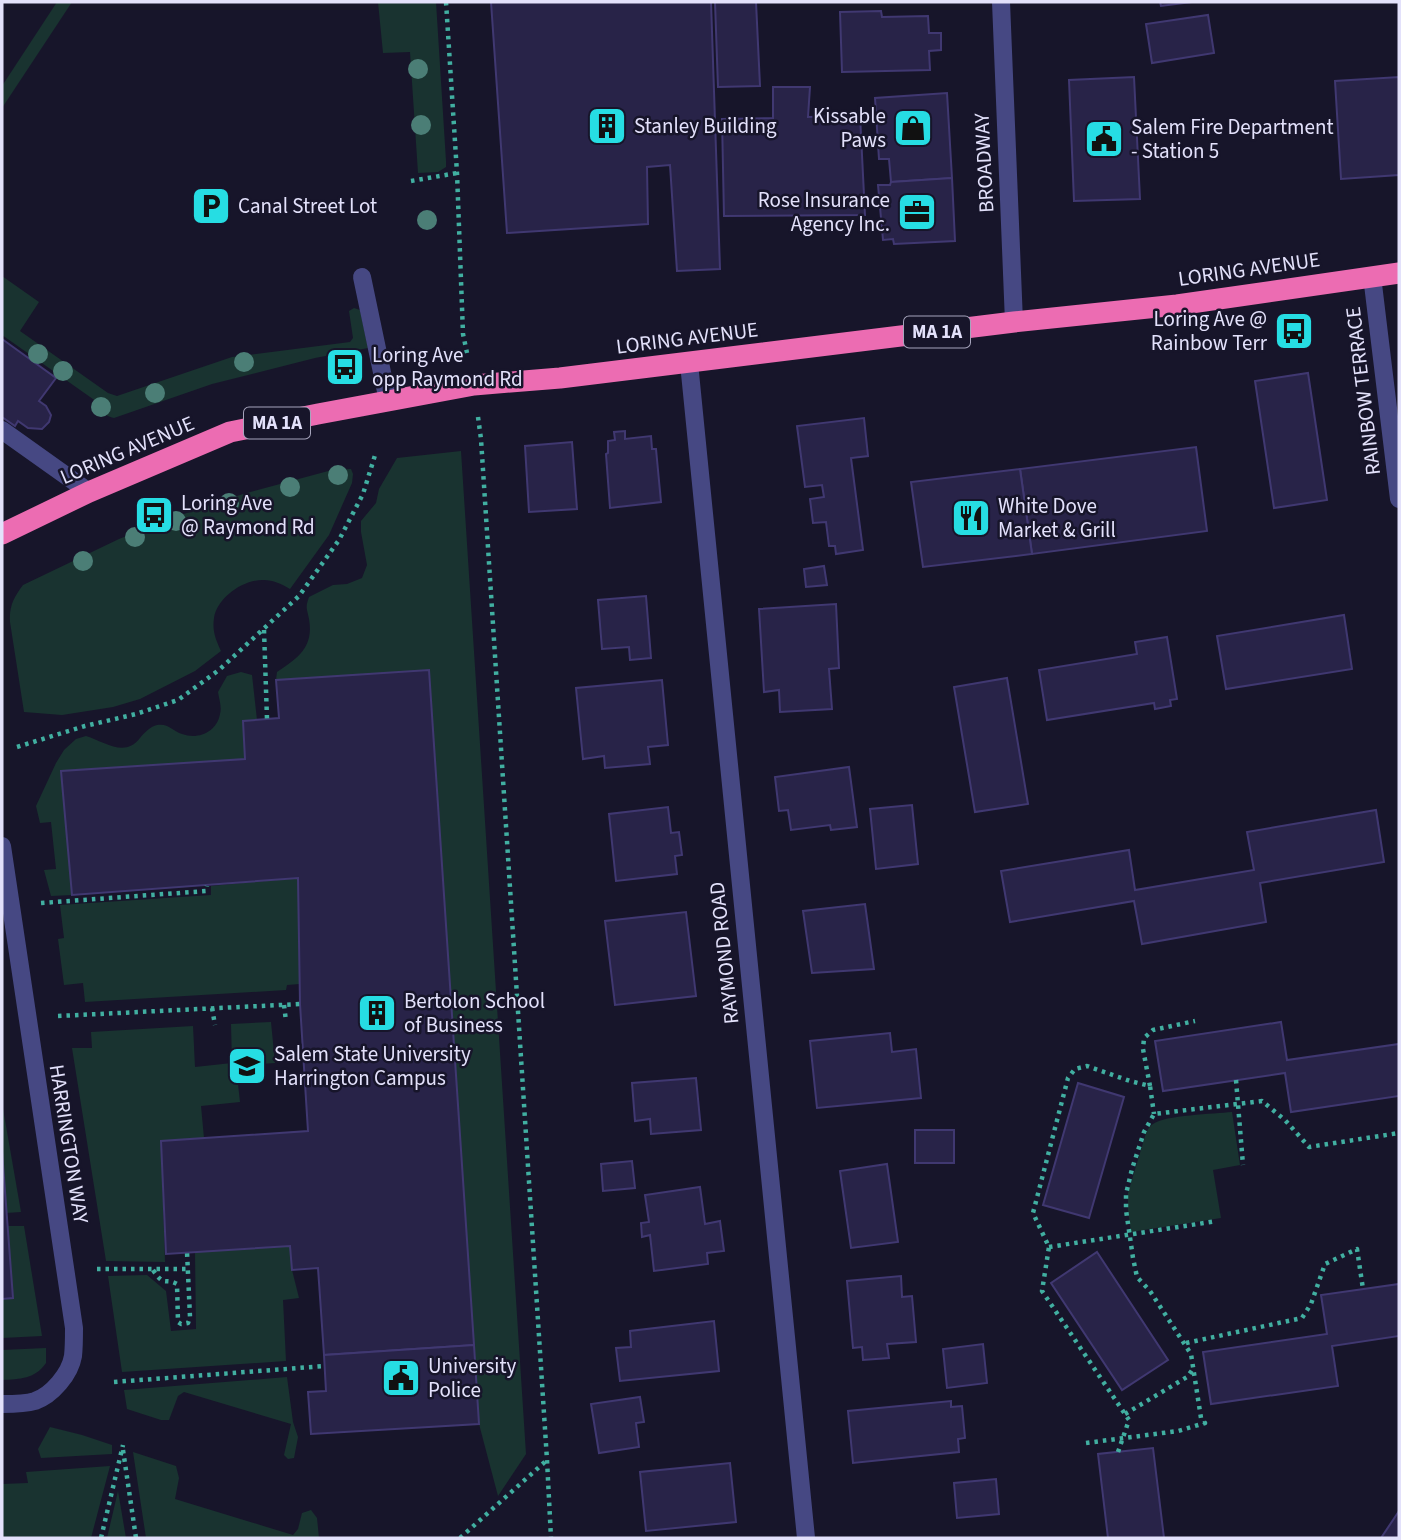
<svg xmlns="http://www.w3.org/2000/svg" width="1401" height="1540" font-family="'Source Sans 3',sans-serif">
<rect width="100%" height="100%" fill="#17152a"/>
<g fill="#193330">
<path d="M57,2H72L2,108V86Z"/>
<path d="M378,2H436L446,161V167L438,172L418,173L410,52L383,53Z"/>
<path d="M2,276L39,302L20,331L108,393L117,396L232,357L350,342L353,338L349,311L354,308L360,310L368,348L315,358L212,384L114,418C106,416 101,413 100,404L2,335Z"/>
<path d="M461,451L526,1454L498,1496L479,1424L429,671L276,680L277,672C298,658 314,647 309,619C307,608 305,608 309,597L333,585L347,584L362,578L367,565L361,532V521L376,503L379,489L397,458Z"/>
<path d="M351,469L353,474L352,483L329,535L290,589C282,584 273,580 264,580C243,579 217,598 214,618C212,631 216,640 221,651L195,671L140,699L113,707L62,715L24,712L10,622C9,606 14,597 23,585L119,539L175,517L243,494L332,470Z"/>
<path d="M241,672L252,675L257,720L243,721L245,759L62,771L72,895L51,896L44,870L56,869L51,822L40,823L36,806L56,763L64,750L76,739L86,736C105,742 125,758 140,738C144,733 151,726 157,725C168,723 173,731 182,734C198,740 217,732 220,714C222,707 219,699 218,692L227,676Z"/>
<path d="M298,878L300,984L287,985L286,990L85,1002L83,983L64,985L58,939L64,938L60,905L211,895V886Z"/>
<path d="M271,1022L275,1063L236,1066L240,1102L201,1106L204,1138L161,1141L165,1262L106,1261L72,1048H92L91,1032L193,1026L195,1067L232,1063L231,1024Z"/>
<path d="M2,1103L21,1212L6,1213L2,1151Z"/>
<path d="M1232,1112L1240,1165L1213,1170L1221,1218L1131,1232L1128,1210V1193L1146,1133C1149,1128 1149,1127 1153,1124C1165,1115 1214,1114 1232,1112Z"/>
<path d="M8,1226H24L42,1336L2,1338V1299L13,1297Z"/>
<path d="M290,1246L292,1270L299,1298L283,1300L286,1361L122,1372L108,1276L147,1275L166,1291L171,1331L196,1329L195,1252Z"/>
<path d="M46,1348V1363C35,1379 20,1379 2,1380V1350Z"/>
<path d="M287,1377L293,1422L298,1437L294,1458L288,1459L284,1455L291,1424L184,1392L178,1396L169,1420H161L127,1409L124,1390Z"/>
<path d="M50,1427L82,1435L112,1445V1454L41,1458L38,1449Z"/>
<path d="M133,1452L176,1466L179,1478L175,1499L293,1535L298,1529L302,1513L311,1510L317,1518L319,1538H146Z"/>
<path d="M110,1466L91,1538H2V1484L28,1483L26,1472Z"/>
<path d="M118,1491L126,1538H107Z"/>
</g>
<g fill="#282348" stroke="#403871" stroke-width="2">
<path d="M491,2H711L720,269L677,271L670,165L647,167L648,224L507,233Z"/>
<path d="M715,2H756L760,86L718,87Z"/>
<path d="M1160,2H1192L1161,6Z"/>
<path d="M881,11L882,17L928,16L929,33H941V50L929,51L930,70L842,72L840,12Z"/>
<path d="M1208,15L1214,53L1152,63L1146,24Z"/>
<path d="M1134,77L1140,199L1074,201L1069,80Z"/>
<path d="M1399,77V175L1341,179L1335,81Z"/>
<path d="M773,87H810L808,117L860,115L865,215L724,216L722,119L773,118Z"/>
<path d="M947,93L952,178L891,182L889,159H879L875,98Z"/>
<path d="M952,178L955,241L894,244L893,239L883,240L878,185H890L891,182Z"/>
<path d="M2,339L56,378L39,401L46,406L51,415L49,422L42,429L28,428L18,421L15,426L2,417Z"/>
<path d="M1308,373L1327,500L1274,508L1255,381Z"/>
<path d="M864,418L868,456L851,458L863,550L836,554L835,546H829L826,522L813,523L810,499L824,497L822,485L805,487L797,426Z"/>
<path d="M625,431V439L651,436L652,449H656L661,502L610,508L606,454L608,453V441L615,440L614,432Z"/>
<path d="M572,442L577,509L529,512L525,446Z"/>
<path d="M1196,447L1207,531L1032,554L1020,469Z"/>
<path d="M1020,469L1032,554L923,567L911,482Z"/>
<path d="M824,566L827,585L806,587L804,569Z"/>
<path d="M646,596L651,658L630,660L629,647L602,649L598,600Z"/>
<path d="M836,604L839,668L829,669L832,709L780,712L779,690L764,692L759,609Z"/>
<path d="M1344,615L1352,669L1226,689L1217,636Z"/>
<path d="M1167,637L1177,699L1170,700L1171,706L1155,709L1154,703L1047,720L1039,670L1137,654L1135,642Z"/>
<path d="M429,670L474,1345L324,1355L318,1268L292,1270L290,1246L166,1254L161,1141L308,1131L300,1004L298,878L72,895L61,771L245,759L243,721L279,718L276,680Z"/>
<path d="M1007,678L1028,804L975,812L954,687Z"/>
<path d="M662,680L668,745L648,747L650,764L605,768L604,756L583,759L576,688Z"/>
<path d="M849,767L857,827L831,830L830,825L791,830L788,810L779,811L775,777Z"/>
<path d="M912,805L918,864L876,869L870,809Z"/>
<path d="M668,807L671,833L679,832L682,855L675,856L677,874L616,881L609,814Z"/>
<path d="M1376,810L1384,862L1260,883L1266,922L1142,944L1134,901L1010,922L1001,871L1129,850L1135,890L1254,870L1247,832Z"/>
<path d="M865,904L874,969L812,973L803,911Z"/>
<path d="M686,912L696,996L615,1005L605,921Z"/>
<path d="M1281,1022L1287,1060L1399,1044V1096L1291,1112L1285,1073L1163,1091L1155,1041Z"/>
<path d="M890,1033L892,1052L916,1049L921,1098L817,1108L810,1041Z"/>
<path d="M696,1078L701,1130L651,1134L650,1119L635,1121L632,1083Z"/>
<path d="M1078,1083L1124,1097L1089,1218L1043,1205Z"/>
<rect x="915" y="1130" width="39" height="33"/>
<path d="M2,1151L13,1298L2,1299Z"/>
<path d="M632,1161L635,1188L603,1191L601,1164Z"/>
<path d="M887,1164L898,1242L851,1248L840,1171Z"/>
<path d="M700,1187L705,1224L720,1221L724,1251L707,1253L708,1264L654,1271L650,1235L642,1237L641,1223L649,1222L645,1195Z"/>
<path d="M1097,1252L1168,1360L1122,1390L1051,1283Z"/>
<path d="M901,1276L902,1297L912,1296L916,1342L887,1344L889,1358L863,1360L862,1347L853,1348L847,1281Z"/>
<path d="M1399,1284V1336L1332,1346L1338,1386L1211,1404L1203,1352L1327,1334L1321,1295Z"/>
<path d="M714,1321L719,1371L620,1381L616,1348L631,1347L630,1331Z"/>
<path d="M983,1344L987,1383L947,1388L943,1349Z"/>
<path d="M474,1345L479,1424L311,1434L308,1392L326,1391L324,1355Z"/>
<path d="M640,1397L644,1422L636,1423L639,1447L599,1453L591,1404Z"/>
<path d="M951,1401V1407L962,1406L965,1438L958,1439L959,1452L853,1463L848,1411Z"/>
<path d="M1153,1448L1164,1538H1108L1098,1454Z"/>
<path d="M730,1463L736,1522L646,1531L640,1472Z"/>
<path d="M996,1479L999,1514L957,1518L954,1483Z"/>
<path d="M1399,1511V1538H1381Z"/>
</g>
<g fill="none" stroke-linecap="round" stroke-linejoin="round">
<g stroke="#41afa1" stroke-width="4.5" stroke-dasharray="3.5 5" stroke-linecap="butt">
<path d="M446,2L457,173L463,334L467,353"/>
<path d="M411,181L457,173"/>
<path d="M478,417L481,439L547,1460L551,1538"/>
<path d="M264,630L267,719"/>
<path d="M17,747L85,726L136,714L178,700L219,670L299,596L339,540L363,494L376,452"/>
<path d="M41,903L206,891L207,886"/>
<path d="M284,1005L286,1021"/>
<path d="M212,1008L215,1025"/>
<path d="M58,1016L300,1004"/>
<path d="M1236,1080L1243,1165"/>
<path d="M1150,1086L1143,1049L1144,1038L1153,1030L1195,1021"/>
<path d="M1049,1247L1217,1221"/>
<path d="M97,1269H187"/>
<path d="M153,1270C165,1288 164,1277 177,1284L178,1322L181,1324L188,1323L190,1317L187,1252"/>
<path d="M1186,1343L1302,1318L1311,1304L1325,1264L1357,1249L1363,1289"/>
<path d="M114,1382L325,1366"/>
<path d="M1125,1414L1187,1377L1193,1369"/>
<path d="M1086,1443L1178,1431L1205,1423L1201,1418L1191,1354L1150,1291L1137,1277L1133,1258L1126,1210V1194L1132,1169L1144,1132L1154,1114L1262,1101L1285,1120L1309,1147L1399,1133"/>
<path d="M123,1450L136,1538"/>
<path d="M1118,1452L1129,1420L1042,1291L1049,1247L1033,1213L1068,1078L1075,1069L1087,1066L1130,1081L1150,1086L1154,1114"/>
<path d="M101,1538L123,1445"/>
<path d="M460,1538L547,1460"/>
</g>
<g stroke="#464883" stroke-width="18">
<path d="M1001,2L1014,322"/>
<path d="M1372,276L1399,499"/>
<path d="M362,277L388,401"/>
<path d="M689,363L806,1538"/>
<path d="M2,430L89,492"/>
<path d="M2,846L74,1328C74,1337 74,1347 73,1356C70,1374 52,1395 35,1401C25,1404 12,1404 2,1404"/>
</g>
<path stroke="#ec6cb2" stroke-width="21" d="M2,534L89,492L230,432L318,414L474,385L560,378L1014,322L1177,305L1399,273"/>
</g>
<g fill="#4b7e76">
<circle cx="418" cy="69" r="10"/>
<circle cx="421" cy="125" r="10"/>
<circle cx="427" cy="220" r="10"/>
<circle cx="38" cy="354" r="10"/>
<circle cx="244" cy="362" r="10"/>
<circle cx="63" cy="371" r="10"/>
<circle cx="155" cy="393" r="10"/>
<circle cx="101" cy="407" r="10"/>
<circle cx="338" cy="475" r="10"/>
<circle cx="290" cy="487" r="10"/>
<circle cx="229" cy="503" r="10"/>
<circle cx="176" cy="521" r="10"/>
<circle cx="135" cy="537" r="10"/>
<circle cx="83" cy="561" r="10"/>
</g>
<defs>
<g id="building-square" transform="scale(2.0125)"><rect x="-9" y="-9" width="18" height="18" rx="4" fill="#26dde3" stroke="#17152a"/><path d="M-4-6H4V6H1V3H-1V6H-4ZM-2.5-4.3h1.7v1.8h-1.7ZM.8-4.3h1.7v1.8H.8ZM-2.5-1h1.7V.8h-1.7ZM.8-1h1.7V.8H.8Z" fill="#111"/></g>
<g id="shop-square" transform="scale(2.0125)"><rect x="-9" y="-9" width="18" height="18" rx="4" fill="#26dde3" stroke="#17152a"/><path d="M-5-2.5h2.3a2.7 3.5 0 0 1 5.4 0H5L5.5 6h-11ZM-1.5-2.5h3a1.5 2.3 0 0 0-3 0Z" fill="#111"/></g>
<g id="civic-square" transform="scale(2.0125)"><rect x="-9" y="-9" width="18" height="18" rx="4" fill="#26dde3" stroke="#17152a"/><path d="M-.6-6.5H3V-4.5H.6V-3L4-1V1h2V6H-6V1h2V-1L-.6-3ZM-1.2 2.5V6h2.4V2.5Z" fill="#111"/></g>
<g id="parking-square" transform="scale(2.0125)"><rect x="-9" y="-9" width="18" height="18" rx="4" fill="#26dde3" stroke="#17152a"/><path d="M-3.5-5.5H1a3.5 3.5 0 0 1 0 7H-1V5.5H-3.5ZM-1-3.4V-.6H.8a1.4 1.4 0 0 0 0-2.8Z" fill="#111"/></g>
<g id="office-square" transform="scale(2.0125)"><rect x="-9" y="-9" width="18" height="18" rx="4" fill="#26dde3" stroke="#17152a"/><path d="M-6-3h4V-5.5h4V-3h4V5H-6ZM-1-4.5V-3h2v-1.5ZM-6 0V1H6V0Z" fill="#111"/></g>
<g id="bus-square" transform="scale(2.0125)"><rect x="-9" y="-9" width="18" height="18" rx="4" fill="#26dde3" stroke="#17152a"/><path d="M-5-6H5V4H4V6H2V4H-2V6H-4V4H-5ZM-3.5-4V0h7V-4ZM-3.5 1.2v1.5H-2V1.2ZM2 1.2v1.5H3.5V1.2Z" fill="#111"/></g>
<g id="restaurant-square" transform="scale(2.0125)"><rect x="-9" y="-9" width="18" height="18" rx="4" fill="#26dde3" stroke="#17152a"/><path d="M-5-6h1v4h1v-4h1v4h1v-4h1v5L-1.5 .5V6h-2V.5L-5-1ZM5-6V6H3V1.5H1.5Q1.5-4 5-6Z" fill="#111"/></g>
<g id="university-square" transform="scale(2.0125)"><rect x="-9" y="-9" width="18" height="18" rx="4" fill="#26dde3" stroke="#17152a"/><path d="M0-5L7-2L0 1L-7-2ZM-4 1L0 2.5L4 1V4Q0 6-4 4Z" fill="#111"/></g>
</defs>
<g fill-rule="evenodd">
<use href="#building-square" x="607" y="126"/>
<use href="#shop-square" x="913" y="128"/>
<use href="#civic-square" x="1104" y="139"/>
<use href="#parking-square" x="211" y="206"/>
<use href="#office-square" x="917" y="212"/>
<use href="#bus-square" x="1294" y="331"/>
<use href="#bus-square" x="345" y="367"/>
<use href="#bus-square" x="154" y="515"/>
<use href="#restaurant-square" x="971" y="518"/>
<use href="#building-square" x="377" y="1013"/>
<use href="#university-square" x="247" y="1066"/>
<use href="#civic-square" x="401" y="1378"/>
</g>
<g text-anchor="middle" dominant-baseline="central" stroke-width="5" stroke-linejoin="round" paint-order="stroke">
<g fill="#17152a" stroke="#a6a4bc" stroke-width="2">
<rect x="904" y="316.5" width="66" height="31" rx="5"/>
<rect x="244" y="407.5" width="66" height="31" rx="5"/>
</g>
<g font-size="19" font-weight="bold" fill="#e3e1fb">
<text x="937" y="332">MA 1A</text>
<text x="277" y="423">MA 1A</text>
</g>
<g font-size="21" fill="#e3e1fb" stroke="#17152a" text-anchor="start">
<text x="886" y="116" text-anchor="end">Kissable<tspan x="886" dy="24">Paws</tspan></text>
<text x="634" y="126">Stanley Building</text>
<text x="1131" y="127">Salem Fire Department<tspan x="1131" dy="24">- Station 5</tspan></text>
<text x="890" y="200" text-anchor="end">Rose Insurance<tspan x="890" dy="24">Agency Inc.</tspan></text>
<text x="238" y="206">Canal Street Lot</text>
<text x="1267" y="319" text-anchor="end">Loring Ave @<tspan x="1267" dy="24">Rainbow Terr</tspan></text>
<text x="372" y="355">Loring Ave<tspan x="372" dy="24">opp Raymond Rd</tspan></text>
<text x="181" y="503">Loring Ave<tspan x="181" dy="24">@ Raymond Rd</tspan></text>
<text x="998" y="506">White Dove<tspan x="998" dy="24">Market &amp; Grill</tspan></text>
<text x="404" y="1001">Bertolon School<tspan x="404" dy="24">of Business</tspan></text>
<text x="274" y="1054">Salem State University<tspan x="274" dy="24">Harrington Campus</tspan></text>
<text x="428" y="1366">University<tspan x="428" dy="24">Police</tspan></text>
</g>
<g font-size="21" fill="#e3e1fb" stroke="#17152a">
<text transform="translate(984 163) rotate(-93)">BROADWAY</text>
<text transform="translate(1249 269) rotate(-8)">LORING AVENUE</text>
<text transform="translate(687 338) rotate(-7)">LORING AVENUE</text>
<text transform="translate(1363 391) rotate(-97)">RAINBOW TERRACE</text>
<text transform="translate(127 450) rotate(-23)">LORING AVENUE</text>
<text transform="translate(724 953) rotate(-96)">RAYMOND ROAD</text>
<text transform="translate(69 1144) rotate(81)">HARRINGTON WAY</text>
</g>
</g>
<rect width="1401" height="1540" fill="none" stroke="#e3e1fb" stroke-width="7"/>
</svg>
